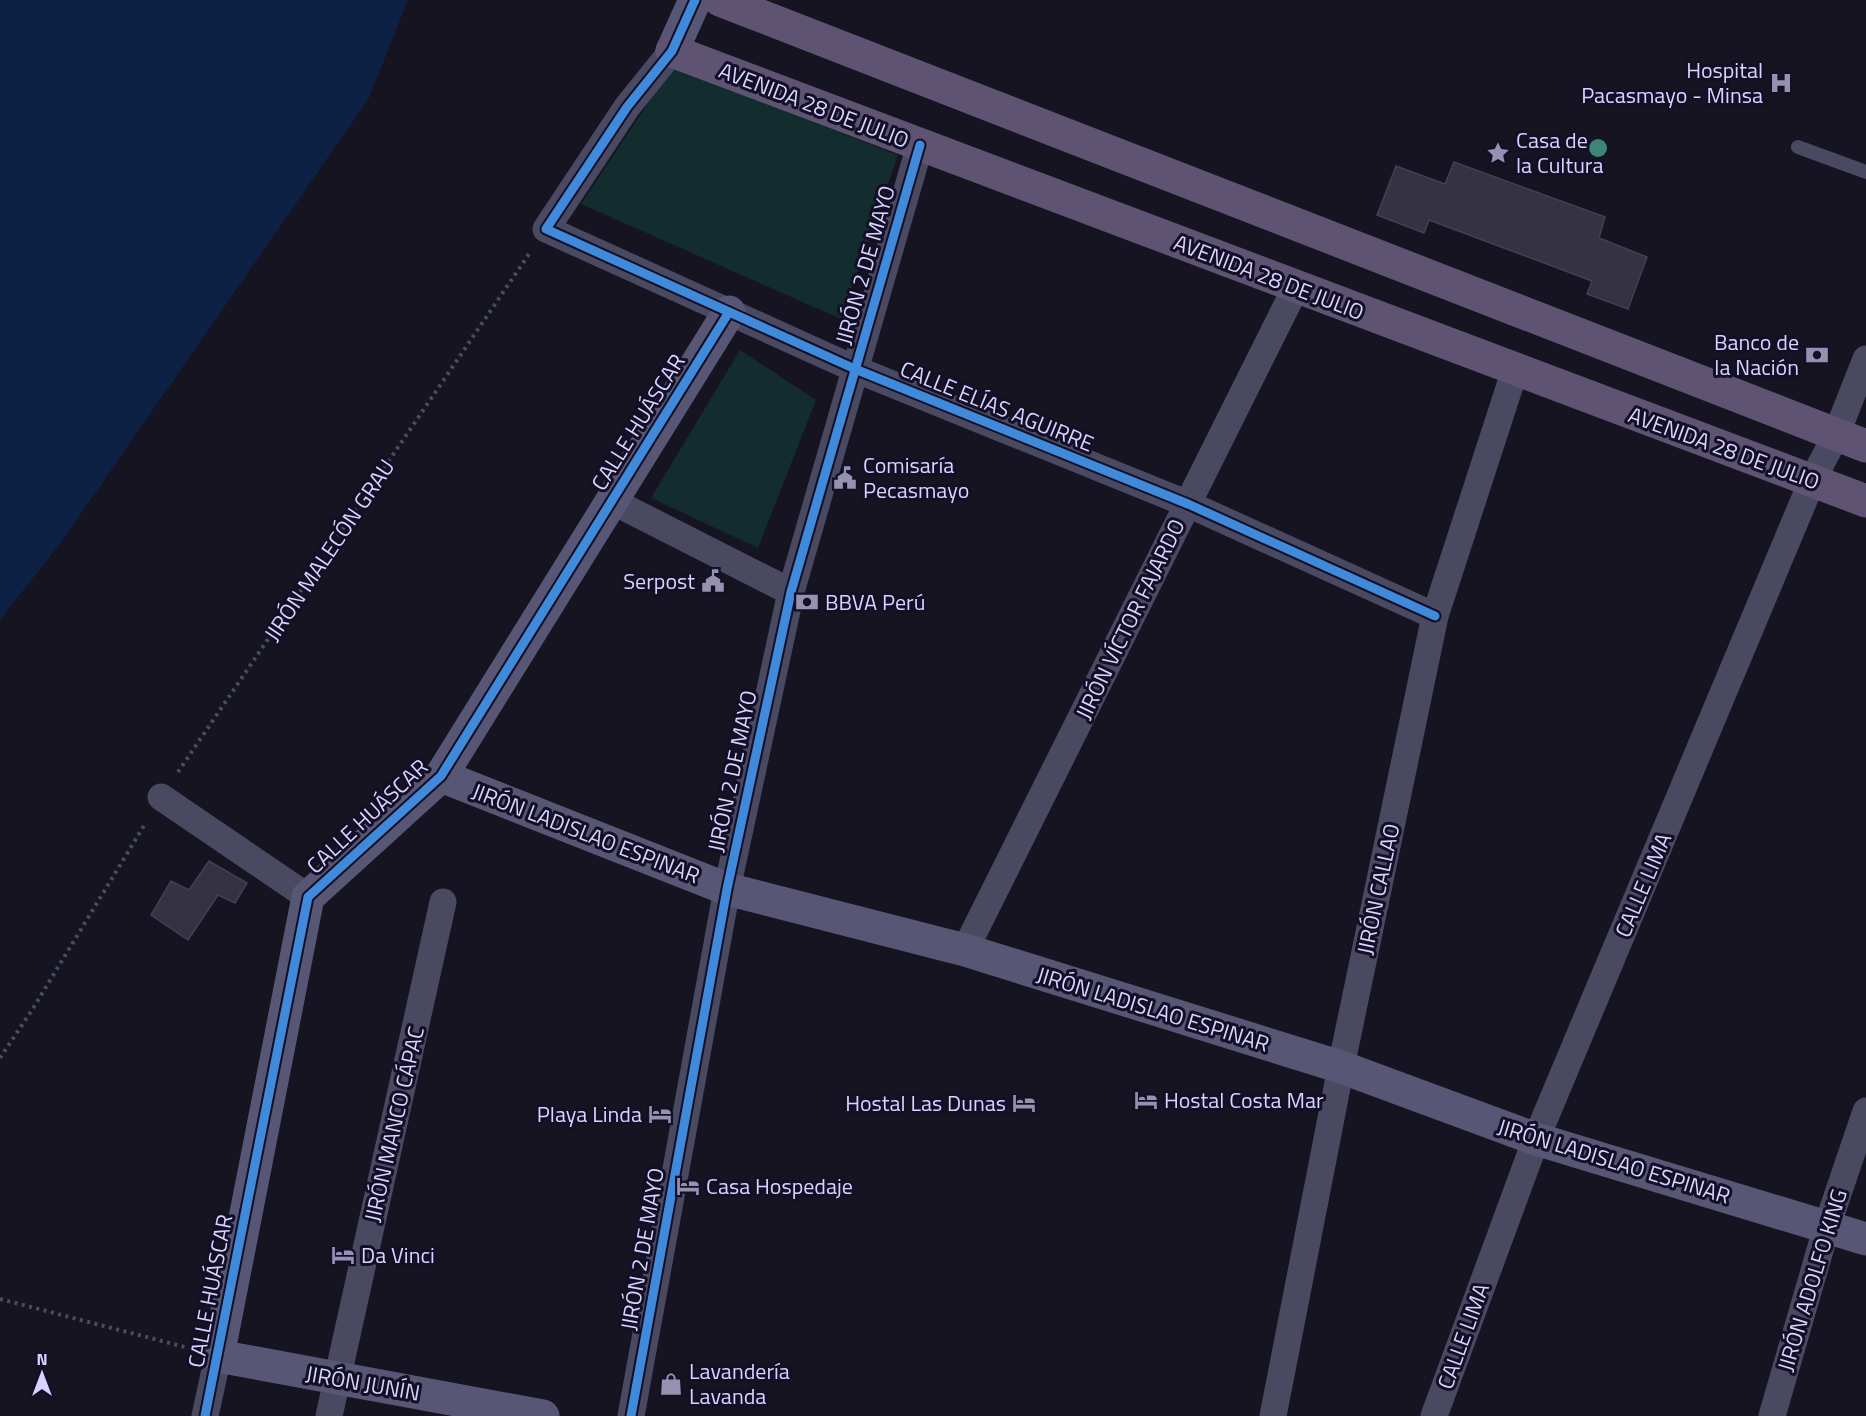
<svg xmlns="http://www.w3.org/2000/svg" width="1866" height="1416" font-family="'Titillium Web',sans-serif">
<rect width="100%" height="100%" fill="#161421"/>
<g fill="#132c2d">
<path d="M672,67L898,155L841,319L581,204Z"/>
<path d="M740,350L816,400L758,548L651,498Z"/>
</g>
<path fill="#0d2144" d="M0,0H408L369,98L62,541L0,620Z"/>
<g fill="#343243" stroke="#433f54" stroke-width="1.5">
<path d="M1454,162L1605,217L1599,238L1647,257L1628,309L1587,294L1592,281L1429,220L1424,233L1377,215L1396,166L1445,184Z"/>
<path d="M209,861L247,883L235,903L218,895L188,940L151,915L171,881L189,890Z"/>
</g>
<g fill="none" stroke-linecap="round" stroke-linejoin="round">
<g stroke="#44505f" stroke-width="4" stroke-dasharray="3 4.5" stroke-linecap="butt">
<path d="M178,772L529,254"/>
<path d="M0,1058L32,1010L145,824"/>
<path d="M0,1299L185,1347"/>
</g>
<path stroke="#4a4962" stroke-width="14" d="M1798,147L1866,172"/>
<g stroke="#4a4962" stroke-width="27">
<path d="M672,51L627,107L546,229L855,369L1188,504L1435,616"/>
<path d="M612,501L791,592"/>
<path d="M161,797L308,897"/>
<path d="M965,950L1296,287"/>
<path d="M205,1416L218,1356"/>
<path d="M329,1416L443,902"/>
<path d="M631,1416L727,889L791,592L920,145"/>
<path d="M1273,1416L1341,1067L1435,616L1515,370"/>
<path d="M1434,1416L1536,1139L1812,481L1836,435L1866,359"/>
<path d="M1772,1416L1827,1226L1866,1111"/>
</g>
<g stroke="#575674" stroke-width="33">
<path d="M672,51L695,0"/>
<path d="M441,776L727,889L965,950L1341,1067L1536,1139L1866,1239"/>
<path d="M543,1416L218,1356L308,897L441,776L729,312"/>
</g>
<g stroke="#5e5373" stroke-width="33">
<path d="M720,0L1866,446"/>
<path d="M672,51L1866,501"/>
</g>
<g stroke="#130f26" stroke-width="13">
<g id="cycleway">
<path d="M695,0L672,51L627,107L546,229L855,369L1188,504L1435,616"/>
<path d="M205,1416L308,897L441,776L729,312"/>
<path d="M631,1416L727,889L791,592L920,145"/>
</g>
</g>
<use href="#cycleway" stroke="#408adc" stroke-width="9"/>
</g>
<circle fill="#3e8478" cx="1598" cy="148" r="9"/>
<defs>
<g id="hospital-bare" transform="scale(1.8)"><path d="M-5-5h3v3.5h4V-5h3V5h-3V1.5h-4V5h-3Z" fill="#9591b1" stroke="#130f26" stroke-width="2.5" paint-order="stroke"/></g>
<g id="sight-bare" transform="scale(1.8)"><path d="M0-6L1.8-2.2L6-1.7L2.9 1.2L3.7 5.4L0 3.3L-3.7 5.4L-2.9 1.2L-6-1.7L-1.8-2.2Z" fill="#9591b1" stroke="#130f26" stroke-width="2.5" paint-order="stroke"/></g>
<g id="bank-bare" transform="scale(1.8)"><path d="M-6-4H6V4H-6ZM0-2.3a2.3 2.3 0 1 0 0 4.6a2.3 2.3 0 1 0 0-4.6Z" fill="#9591b1" stroke="#130f26" stroke-width="2.5" paint-order="stroke"/></g>
<g id="civic-bare" transform="scale(1.8)"><path d="M-.6-6.5H3V-4.5H.6V-3L4-1V1h2V6H-6V1h2V-1L-.6-3ZM-1.2 2.5V6h2.4V2.5Z" fill="#9591b1" stroke="#130f26" stroke-width="2.5" paint-order="stroke"/></g>
<g id="hotel-bare" transform="scale(1.8)"><path d="M-6-4.5h1.5V1H6V5H4.5V3h-9V5H-6ZM-4 0a1.8 1.8 0 1 1 3.6 0ZM.5 0V-2.5h3Q6-2.5 6 0Z" fill="#9591b1" stroke="#130f26" stroke-width="2.5" paint-order="stroke"/></g>
<g id="shop-bare" transform="scale(1.8)"><path d="M-5-2.5h2.3a2.7 3.5 0 0 1 5.4 0H5L5.5 6h-11ZM-1.5-2.5h3a1.5 2.3 0 0 0-3 0Z" fill="#9591b1" stroke="#130f26" stroke-width="2.5" paint-order="stroke"/></g>
</defs>
<g fill-rule="evenodd">
<use href="#hospital-bare" x="1781" y="83"/>
<use href="#sight-bare" x="1498" y="153"/>
<use href="#bank-bare" x="1817" y="355"/>
<use href="#civic-bare" x="845" y="478"/>
<use href="#civic-bare" x="713" y="581"/>
<use href="#bank-bare" x="807" y="602"/>
<use href="#hotel-bare" x="1146" y="1100"/>
<use href="#hotel-bare" x="1024" y="1103"/>
<use href="#hotel-bare" x="660" y="1114"/>
<use href="#hotel-bare" x="688" y="1186"/>
<use href="#hotel-bare" x="343" y="1255"/>
<use href="#shop-bare" x="671" y="1384"/>
</g>
<g text-anchor="middle" dominant-baseline="central" stroke-width="6" stroke-linejoin="round" paint-order="stroke">
<g font-size="22" fill="#d9d4ff" stroke="#130f26" text-anchor="start">
<text x="1763" y="70" text-anchor="end">Hospital<tspan x="1763" dy="25">Pacasmayo - Minsa</tspan></text>
<text x="1516" y="140">Casa de<tspan x="1516" dy="25">la Cultura</tspan></text>
<text x="1799" y="342" text-anchor="end">Banco de<tspan x="1799" dy="25">la Nación</tspan></text>
<text x="863" y="465">Comisaría<tspan x="863" dy="25">Pecasmayo</tspan></text>
<text x="695" y="581" text-anchor="end">Serpost</text>
<text x="825" y="602">BBVA Perú</text>
<text x="1164" y="1100">Hostal Costa Mar</text>
<text x="1006" y="1103" text-anchor="end">Hostal Las Dunas</text>
<text x="642" y="1114" text-anchor="end">Playa Linda</text>
<text x="706" y="1186">Casa Hospedaje</text>
<text x="361" y="1255">Da Vinci</text>
<text x="689" y="1371">Lavandería<tspan x="689" dy="25">Lavanda</tspan></text>
</g>
<g font-size="22" fill="#d9d4ff" stroke="#130f26">
<text transform="translate(814 105) rotate(21)">AVENIDA 28 DE JULIO</text>
<text transform="translate(865 265) rotate(-74)">JIRÓN 2 DE MAYO</text>
<text transform="translate(1269 277) rotate(21)">AVENIDA 28 DE JULIO</text>
<text transform="translate(997 406) rotate(22)">CALLE ELÍAS AGUIRRE</text>
<text transform="translate(638 422) rotate(-58)">CALLE HUÁSCAR</text>
<text transform="translate(1724 448) rotate(20)">AVENIDA 28 DE JULIO</text>
<text transform="translate(329 550) rotate(-56)">JIRÓN MALECÓN GRAU</text>
<text transform="translate(1130 619) rotate(-64)">JIRÓN VÍCTOR FAJARDO</text>
<text transform="translate(732 771) rotate(-78)">JIRÓN 2 DE MAYO</text>
<text transform="translate(367 816) rotate(-43)">CALLE HUÁSCAR</text>
<text transform="translate(586 833) rotate(21)">JIRÓN LADISLAO ESPINAR</text>
<text transform="translate(1643 885) rotate(-67)">CALLE LIMA</text>
<text transform="translate(1378 889) rotate(-78)">JIRÓN CALLAO</text>
<text transform="translate(1153 1009) rotate(17)">JIRÓN LADISLAO ESPINAR</text>
<text transform="translate(394 1124) rotate(-77)">JIRÓN MANCO CÁPAC</text>
<text transform="translate(1614 1161) rotate(17)">JIRÓN LADISLAO ESPINAR</text>
<text transform="translate(642 1249) rotate(-80)">JIRÓN 2 DE MAYO</text>
<text transform="translate(1812 1280) rotate(-73)">JIRÓN ADOLFO KING</text>
<text transform="translate(210 1291) rotate(-79)">CALLE HUÁSCAR</text>
<text transform="translate(1463 1336) rotate(-70)">CALLE LIMA</text>
<text transform="translate(363 1383) rotate(10)">JIRÓN JUNÍN</text>
</g>
</g>
<g transform="translate(42 1374)" stroke="#130f26" stroke-width="4.5" paint-order="stroke">
<path d="M0-4.5L10 22L0 15L-10 22Z" fill="#d9d4ff"/>
<text y="-9" font-size="16" font-weight="bold" text-anchor="middle" fill="#d9d4ff">N</text>
</g>
</svg>
